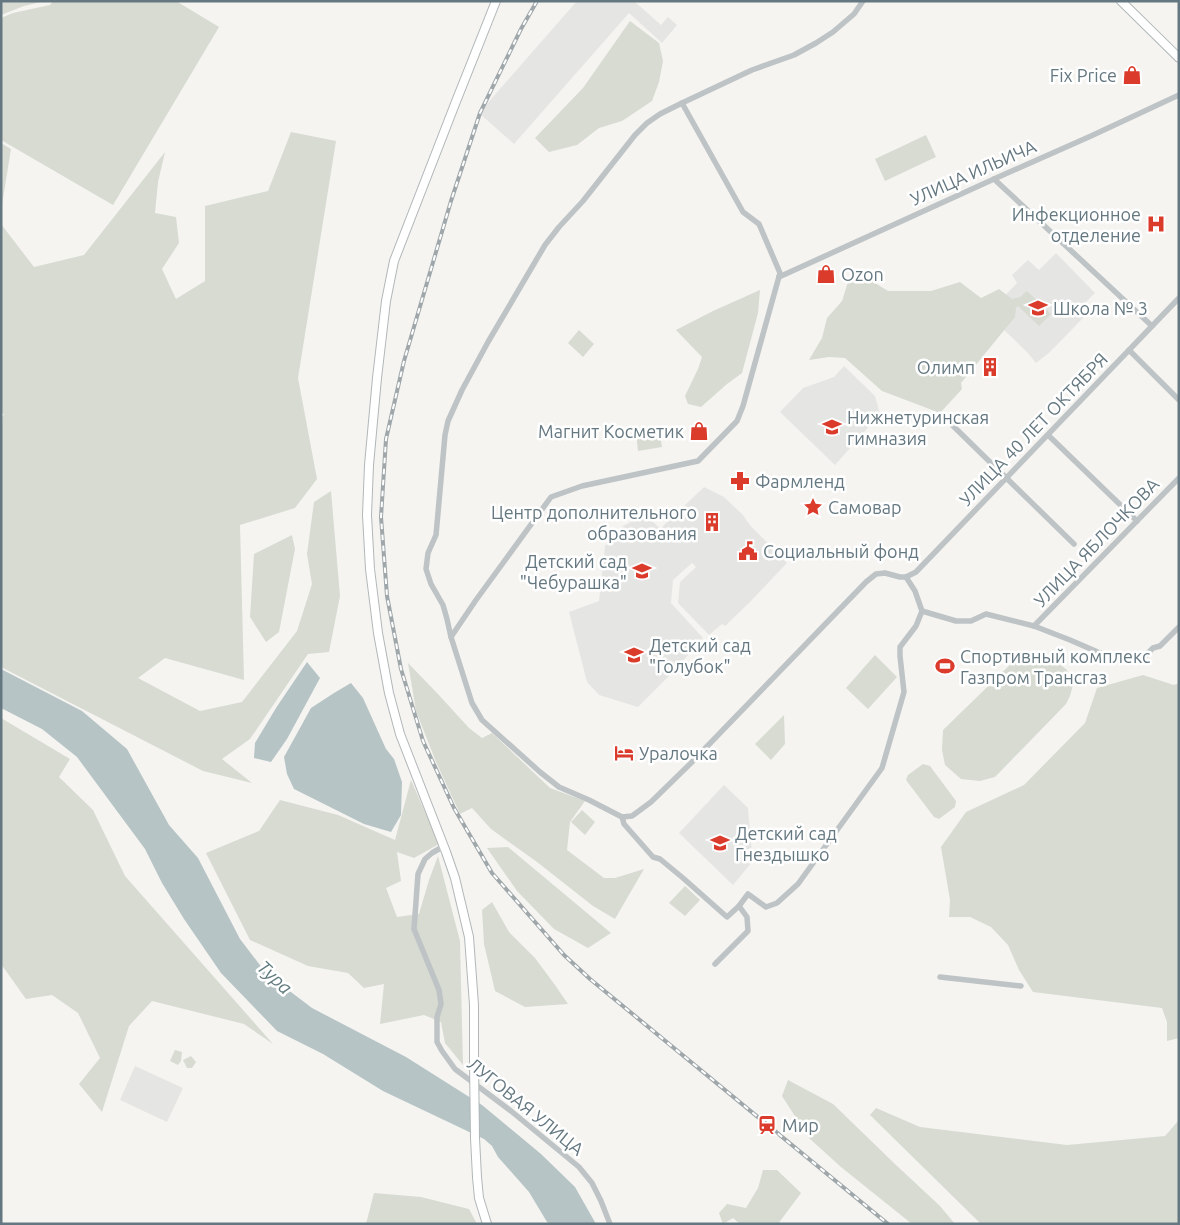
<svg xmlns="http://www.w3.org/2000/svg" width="1180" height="1225" font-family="Ubuntu,sans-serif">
<rect width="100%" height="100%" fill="#f5f4f1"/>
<g fill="#e5e6e4">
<path d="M577,1H634L661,25L668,17L677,25L662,43L629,13L514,144L479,113Z"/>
<path d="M1056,253L1095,293L1078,310L1084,317L1050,352L1036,363L1027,352L1002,328L995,306L1017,283L1012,275L1028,260L1039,270Z"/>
<path d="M844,366L875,396L880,414L835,465L780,412L803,388L834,377Z"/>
<path d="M704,487L724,497L743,515L749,524L787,563L749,603L725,626L722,624L709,635L678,603L680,582L696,567L692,563L673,580L671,603L703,638L674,671L638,707L599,695L587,682L569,612L599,601L605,546L623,526L646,514L660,529Z"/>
<path d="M724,785L748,808L752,853V862L733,885L679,833Z"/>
<path d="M135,1066L183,1088L167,1122L120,1100Z"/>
</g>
<g fill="#d7dbd2">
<path d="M1,1H45L24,6L1,15Z"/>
<path d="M53,1H176L219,27L113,205L1,140V18L13,13L50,5Z"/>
<path d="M630,21L659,43L663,61L659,82L652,101L622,121L599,128L577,145L549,152L535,138L583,88Z"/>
<path d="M291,132L336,141L298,378L317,479L295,508L240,525L244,680L165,658L138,678L200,711L242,702L297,631L312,584L307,554L314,502L331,491L340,596L329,652L308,654L250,739L222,759L252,783L203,771L1,667V419L4,414L1,413V224L34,267L84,255L165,152L158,182L155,213L176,217L179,243L162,269L176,299L205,281V206L268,191Z"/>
<path d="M926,135L936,157L885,181L875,159Z"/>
<path d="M1,143L11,149L1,211Z"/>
<path d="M867,278L888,291H931L960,282L981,298L999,289L1012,299L1020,297L1027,291L1051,314L1039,326L1018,306L1016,308L1015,317L961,383L962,389L940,413L882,391L845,358L829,357L809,360L822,338L827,318L842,301L848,282Z"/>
<path d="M760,290L758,313L742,373L727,384L701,407L688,404L685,396L698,369L702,357L676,330L713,311Z"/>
<path d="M579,330L594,344L583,357L568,343Z"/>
<path d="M659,428L662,447L638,451L636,432Z"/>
<path d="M292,535L295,549L279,632L266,642L250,617L254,554Z"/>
<path d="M1035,652L1053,659L1067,670L1073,685L1070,696L1066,704L995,777L980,781L961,779L945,765L942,750L943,730L1019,656Z"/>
<path d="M875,655L897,677L868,709L846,688Z"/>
<path d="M408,663L438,694L469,728L482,738L492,733L550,788L585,801L570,822L567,850L604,878H615L644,869L615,919L593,906L537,862L491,829L472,808L460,814L436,762L416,711Z"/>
<path d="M1143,675L1174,685L1179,683V1038L1167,1041V1022L1162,1008L1033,992L1019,970L1008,945L991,927L970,917H949L950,900L941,847L966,812L1024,785L1085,723L1097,688Z"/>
<path d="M784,715L785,744L771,760L755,744Z"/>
<path d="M1,718L70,759L59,777L93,810L125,876L273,1044L244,1024L152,1001L129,1026L102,1112L79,1084L100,1058L78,1013L52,995L26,999L1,964Z"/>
<path d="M923,764L930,766L956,801L955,807L939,819L934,817L906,780L908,775Z"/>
<path d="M411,780L439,844L414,858L397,852L401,881L386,888L397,917L419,914L429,880L438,856L460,941L463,1065L445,1043L441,1022L424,1015L380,1024L384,984L364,988L348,973L308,966L250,940L206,853L259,831L280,800L338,815L395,840Z"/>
<path d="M582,810L595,822L585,835L571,822Z"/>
<path d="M508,847L611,933L588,948L554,929L517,891L487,848Z"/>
<path d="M685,886L700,900L685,916L669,903Z"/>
<path d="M492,902L509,932L535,958L555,985L568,1004L525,1007L495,991L484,944L482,910Z"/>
<path d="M175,1050L182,1052L181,1061L178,1065L170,1061Z"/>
<path d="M191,1056L196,1062L192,1068H187L183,1060Z"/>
<path d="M788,1080L833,1104L896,1165L940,1206L955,1224H912L841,1167L809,1138L782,1096Z"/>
<path d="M876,1108L920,1127L1067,1145L1165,1136L1179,1120V1224H981L870,1115Z"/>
<path d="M763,1170H777L801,1193L778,1224H740L733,1218L723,1224L719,1213L727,1204L746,1208L758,1188Z"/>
<path d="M374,1193L421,1197L469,1209L477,1224H366Z"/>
</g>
<g fill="#b6c4c6">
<path d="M307,662L320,678L287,739L271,762L254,758L255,743L276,708Z"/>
<path d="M1,669L82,711L127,749L169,825L198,858L240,939L266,973L312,1008L406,1057L482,1105L541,1154L575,1187L596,1224H550L547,1222L529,1192L498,1157L492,1146L484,1139L383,1091L323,1054L277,1031L221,973L184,919L162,883L145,849L77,757L42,729L1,708Z"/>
<path d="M351,683L363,698L386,749L394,759L402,782L401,815L391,832L364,824L294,789L287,774L284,757L311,708L334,693Z"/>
</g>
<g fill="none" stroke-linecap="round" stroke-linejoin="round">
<g stroke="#b1b7b9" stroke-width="10">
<g id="major">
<path d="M1121,1L1179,58"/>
<path d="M474,1062V1005L469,937L455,878L446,852L400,734L389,693L378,633L370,569L367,515L369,465L377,378L386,301L394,261L455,104L496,1"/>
<path d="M477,1177L479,1198L487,1224"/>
</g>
</g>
<g stroke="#bec3c5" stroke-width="5.5">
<path d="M682,103L743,212L759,224L780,273L743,406L737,421L698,461L582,486L551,497L476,600L451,637L472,703L482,720L540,772L559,787L589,800L622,817L624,824L653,857L660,859L683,878L727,917L739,906L748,894L766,907L777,903L798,884L882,768L904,692L900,656V647L916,626L922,611"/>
<path d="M994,179L1152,326"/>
<path d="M779,277L994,179L1091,136L1179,95"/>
<path d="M1129,350L1179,400"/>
<path d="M946,419L1074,544"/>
<path d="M1048,435L1137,521"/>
<path d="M906,577L915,591L922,611"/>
<path d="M922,611L956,621H971L986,614L1034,626L1070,640L1100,653L1130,660L1145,656L1153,648L1160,646L1179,627"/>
<path d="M1034,626L1179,478"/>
<path d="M451,637L447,619L443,605L431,584L426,569L428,553L436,535L445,435L448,421L462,390L488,342L545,245L559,227L583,201L635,135L647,123L660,114L682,103L752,70L794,55L816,43L833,32L854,14L863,1"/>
<path d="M622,817L632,816L651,802L691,763L866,582L876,574L885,573L900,577H906L916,572L1179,298"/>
<path d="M444,846L432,853L425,859L418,874L414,929L439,990L441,1004L437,1017V1042L442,1051L455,1069L511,1111L579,1167L592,1183L601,1201L610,1224"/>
<path d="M715,964L748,931L747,917L739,906"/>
<path d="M940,977L1021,986"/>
</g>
<use href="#major" stroke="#fff" stroke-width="8"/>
<g stroke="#9fa7aa" stroke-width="4">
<path id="rail" d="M537,1L521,29L480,113L451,201L404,361L386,439L381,517L387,596L401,669L423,741L454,808L492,873L564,955L590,979L888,1224"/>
</g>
<use href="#rail" stroke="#fff" stroke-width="2" stroke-dasharray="5.5" stroke-linecap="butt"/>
<g stroke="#b1b7b9" stroke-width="10" stroke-linecap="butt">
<path id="major-bridge" d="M474,1062L475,1138L477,1177"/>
</g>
<use href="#major-bridge" stroke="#fff" stroke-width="8"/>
</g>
<defs>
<g id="shop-bare" transform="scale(1.5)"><path d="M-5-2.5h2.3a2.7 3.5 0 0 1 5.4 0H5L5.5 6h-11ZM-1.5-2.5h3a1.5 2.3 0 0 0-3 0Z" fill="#db3b2b" stroke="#fff" stroke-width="2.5" paint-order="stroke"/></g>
<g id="hospital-bare" transform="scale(1.5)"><path d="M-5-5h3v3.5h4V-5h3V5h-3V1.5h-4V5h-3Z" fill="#db3b2b" stroke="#fff" stroke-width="2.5" paint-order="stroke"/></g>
<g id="school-bare" transform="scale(1.5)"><path d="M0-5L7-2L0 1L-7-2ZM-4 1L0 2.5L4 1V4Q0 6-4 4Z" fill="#db3b2b" stroke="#fff" stroke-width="2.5" paint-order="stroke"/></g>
<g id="building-bare" transform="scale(1.5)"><path d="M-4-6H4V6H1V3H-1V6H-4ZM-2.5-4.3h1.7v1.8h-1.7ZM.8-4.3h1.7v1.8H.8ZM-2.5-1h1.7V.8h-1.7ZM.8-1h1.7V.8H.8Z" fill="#db3b2b" stroke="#fff" stroke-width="2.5" paint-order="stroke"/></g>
<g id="pharmacy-bare" transform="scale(1.5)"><path d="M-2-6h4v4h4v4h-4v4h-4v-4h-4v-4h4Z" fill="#db3b2b" stroke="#fff" stroke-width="2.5" paint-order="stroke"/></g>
<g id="sight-bare" transform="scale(1.5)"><path d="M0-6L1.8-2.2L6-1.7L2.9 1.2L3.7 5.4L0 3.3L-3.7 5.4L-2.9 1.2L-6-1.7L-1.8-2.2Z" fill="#db3b2b" stroke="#fff" stroke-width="2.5" paint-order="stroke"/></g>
<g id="civic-bare" transform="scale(1.5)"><path d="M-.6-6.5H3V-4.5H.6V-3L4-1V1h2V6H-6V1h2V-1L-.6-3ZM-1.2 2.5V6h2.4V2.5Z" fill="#db3b2b" stroke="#fff" stroke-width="2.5" paint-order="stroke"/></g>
<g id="stadium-bare" transform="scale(1.5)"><path d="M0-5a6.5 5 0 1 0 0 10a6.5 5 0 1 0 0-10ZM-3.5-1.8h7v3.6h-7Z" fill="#db3b2b" stroke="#fff" stroke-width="2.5" paint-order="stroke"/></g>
<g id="hotel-bare" transform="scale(1.5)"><path d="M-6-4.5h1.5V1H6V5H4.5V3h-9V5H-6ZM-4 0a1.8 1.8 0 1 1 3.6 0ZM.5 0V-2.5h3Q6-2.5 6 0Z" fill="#db3b2b" stroke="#fff" stroke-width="2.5" paint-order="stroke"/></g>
<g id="station-bare" transform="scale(1.5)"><path d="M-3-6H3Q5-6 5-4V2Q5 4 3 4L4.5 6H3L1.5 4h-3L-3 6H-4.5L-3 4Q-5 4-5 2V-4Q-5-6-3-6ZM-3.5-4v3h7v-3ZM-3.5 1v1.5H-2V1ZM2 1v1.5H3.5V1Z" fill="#db3b2b" stroke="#fff" stroke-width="2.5" paint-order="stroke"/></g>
</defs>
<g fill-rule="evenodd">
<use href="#shop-bare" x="1132" y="75"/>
<use href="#hospital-bare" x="1156" y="224"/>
<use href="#shop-bare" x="826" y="274"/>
<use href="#school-bare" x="1038" y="308"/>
<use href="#building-bare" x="990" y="367"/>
<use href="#school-bare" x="832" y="427"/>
<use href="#shop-bare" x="699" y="431"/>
<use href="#pharmacy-bare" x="740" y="481"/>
<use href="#sight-bare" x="813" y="507"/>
<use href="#building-bare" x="712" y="522"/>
<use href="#civic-bare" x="748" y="551"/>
<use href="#school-bare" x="642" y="571"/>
<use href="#school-bare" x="634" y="655"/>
<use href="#stadium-bare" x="945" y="666"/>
<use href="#hotel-bare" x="624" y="753"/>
<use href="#school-bare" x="720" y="843"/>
<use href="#station-bare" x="767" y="1125"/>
</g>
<g text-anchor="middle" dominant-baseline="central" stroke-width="5" stroke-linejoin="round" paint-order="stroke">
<g font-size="18" fill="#657881" stroke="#fff" text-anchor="start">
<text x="1117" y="75" text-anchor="end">Fix Price</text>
<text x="1141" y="214" text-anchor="end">Инфекционное<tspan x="1141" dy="21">отделение</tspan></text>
<text x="841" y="274">Ozon</text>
<text x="1053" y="308">Школа № 3</text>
<text x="975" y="367" text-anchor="end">Олимп</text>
<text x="847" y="417">Нижнетуринская<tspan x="847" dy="21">гимназия</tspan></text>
<text x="684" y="431" text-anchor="end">Магнит Косметик</text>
<text x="755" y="481">Фармленд</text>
<text x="828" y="507">Самовар</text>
<text x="697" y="512" text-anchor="end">Центр дополнительного<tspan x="697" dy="21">образования</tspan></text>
<text x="763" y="551">Социальный фонд</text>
<text x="627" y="561" text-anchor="end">Детский сад<tspan x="627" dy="21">"Чебурашка"</tspan></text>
<text x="649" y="645">Детский сад<tspan x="649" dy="21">"Голубок"</tspan></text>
<text x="960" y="656">Спортивный комплекс<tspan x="960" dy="21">Газпром Трансгаз</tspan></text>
<text x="639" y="753">Уралочка</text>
<text x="735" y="833">Детский сад<tspan x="735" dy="21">Гнездышко</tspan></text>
<text x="782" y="1125">Мир</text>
</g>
<g font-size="18" fill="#657881" stroke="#fff">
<text transform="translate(973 172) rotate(-24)">УЛИЦА ИЛЬИЧА</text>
<text transform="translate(1033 429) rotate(-46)">УЛИЦА 40 ЛЕТ ОКТЯБРЯ</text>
<text transform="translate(1096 542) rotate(-46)">УЛИЦА ЯБЛОЧКОВА</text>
<text transform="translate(526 1106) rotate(39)">ЛУГОВАЯ УЛИЦА</text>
</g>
<g font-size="19" font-style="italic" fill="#607a7e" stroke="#fff">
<text transform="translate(275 977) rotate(43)">Тура</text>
</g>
</g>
<rect width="1180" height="1225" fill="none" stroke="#657881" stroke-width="5"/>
</svg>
